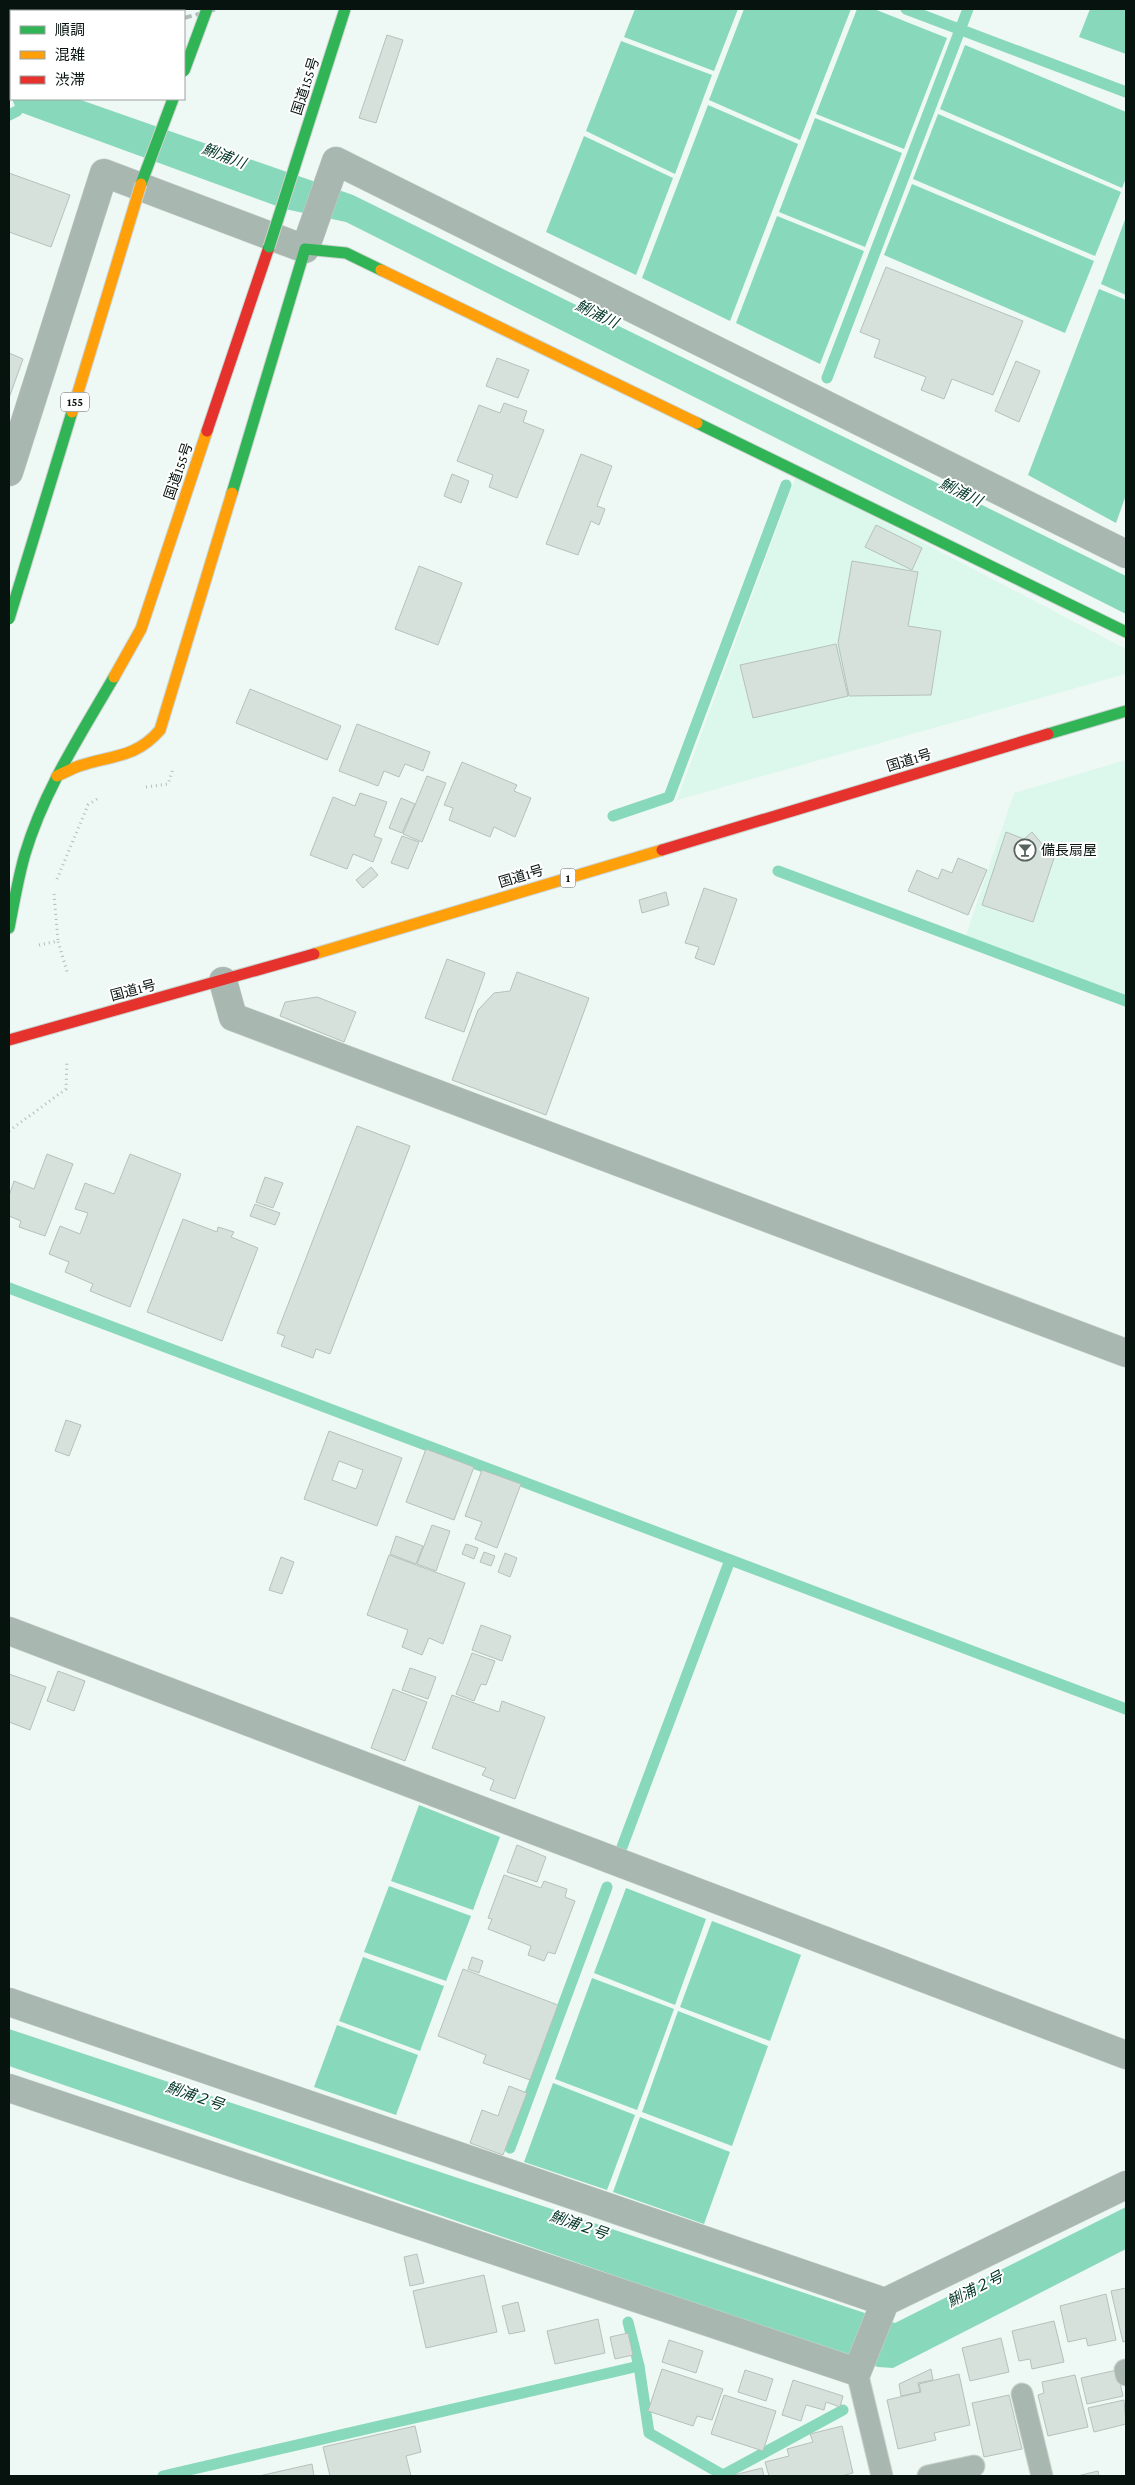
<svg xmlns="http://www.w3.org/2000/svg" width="1135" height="2485" font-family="'Crimson Pro','Noto Sans JP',serif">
<rect width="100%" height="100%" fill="#eef8f4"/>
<g fill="#dcf8ec">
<path d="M796,476L1126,649V674L677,800Z"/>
<path d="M1126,760V999L965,938L1014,793Z"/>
</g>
<g fill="#88d8bc">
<path d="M9,9L11,11V96L9,89Z"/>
<path d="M635,9H738L714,71L624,37Z"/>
<path d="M744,9H851L800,140L709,100Z"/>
<path d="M857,9H874L947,38L904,149L816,114Z"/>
<path d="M1090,9H1126V54L1079,37Z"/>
<path d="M621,41L712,75L675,174L586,131Z"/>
<path d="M965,45L1126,112V178L1122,188L940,109Z"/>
<path d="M12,99H78L353,195L1126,576V614L346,222L285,209L17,111Z"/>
<path d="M708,105L798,144L730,321L642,278Z"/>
<path d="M938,114L1121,192L1095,256L913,179Z"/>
<path d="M815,118L902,153L865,247L779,212Z"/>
<path d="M584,136L673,178L636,275L546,232Z"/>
<path d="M912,184L1094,261L1065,333L884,255Z"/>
<path d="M777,216L864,251L820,364L736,323Z"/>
<path d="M1126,217V295L1101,284Z"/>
<path d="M1099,289L1126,300V495L1116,523L1028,475Z"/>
<path d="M419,1805L500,1837L473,1910L391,1881Z"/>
<path d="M389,1886L471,1916L446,1981L364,1952Z"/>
<path d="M626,1888L706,1919L675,2005L594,1973Z"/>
<path d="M712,1921L801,1955L770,2041L680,2007Z"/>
<path d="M363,1957L444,1986L420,2051L339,2021Z"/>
<path d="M592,1978L674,2009L637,2110L555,2079Z"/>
<path d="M678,2011L768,2046L732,2146L642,2112Z"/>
<path d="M337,2025L418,2055L396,2115L314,2087Z"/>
<path d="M9,2029L895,2323L1126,2207V2249L893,2368L878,2367L9,2066Z"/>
<path d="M553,2083L635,2115L607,2190L524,2162Z"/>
<path d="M640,2117L730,2152L704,2224L613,2192Z"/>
</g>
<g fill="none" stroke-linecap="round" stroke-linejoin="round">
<g stroke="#88d8bc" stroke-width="11">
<path d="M906,9L1126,92"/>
<path d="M9,115L17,111"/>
<path d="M827,378L968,9"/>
<path d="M613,816L669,797L786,485"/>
<path d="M778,871L1126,1001"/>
<path d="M9,1288L1126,1709"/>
<path d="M622,1847L730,1560"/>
<path d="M510,2148L607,1887"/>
<path d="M628,2322L639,2366L649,2433L723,2475L843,2410"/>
<path d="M163,2476L639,2366"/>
</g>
</g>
<g fill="#d6e1dc" stroke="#b6c1bc" fill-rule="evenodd">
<path d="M387,35L403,40L376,123L359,118Z"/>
<path d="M9,173L70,195L51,247L9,232Z"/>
<path d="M886,267L1023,321L993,395L952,379L944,399L921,390L926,377L874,357L880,340L860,332Z"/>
<path d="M9,353L23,359L9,398Z"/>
<path d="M497,358L529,370L518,398L486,386Z"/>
<path d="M1016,361L1040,371L1019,422L995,411Z"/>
<path d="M504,403L527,411L523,422L544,430L517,498L489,487L493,475L457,461L479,405L500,413Z"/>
<path d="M581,454L612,466L597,506L605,509L599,525L591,521L578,555L546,544Z"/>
<path d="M452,474L469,481L461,503L444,496Z"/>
<path d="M876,525L922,548L912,570L865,547Z"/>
<path d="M852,561L918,572L908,626L941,631L931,695L849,696L838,643Z"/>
<path d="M419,566L462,583L438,645L395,629Z"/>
<path d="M836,644L848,696L753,718L740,665Z"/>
<path d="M250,689L341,726L327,760L236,723Z"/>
<path d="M357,724L430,752L423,771L405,764L399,777L384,771L378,786L339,771Z"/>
<path d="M462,762L517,785L514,791L531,798L515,837L494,827L490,837L449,820L453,808L444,805Z"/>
<path d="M427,776L446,783L422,842L403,834Z"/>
<path d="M360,793L387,802L374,836L382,839L373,862L353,854L347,869L310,855L333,797L355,806Z"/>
<path d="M401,798L415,804L402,833L389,828Z"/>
<path d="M1006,832L1024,839L1032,832L1054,858L1033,922L982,905Z"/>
<path d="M402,836L419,842L408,869L391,863Z"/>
<path d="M958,858L987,870L968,915L908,891L917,870L938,879L942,869L952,873Z"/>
<path d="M371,867L378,875L363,888L356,880Z"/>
<path d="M704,888L737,899L714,965L695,958L699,947L685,943Z"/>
<path d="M666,892L669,905L642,913L639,900Z"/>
<path d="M447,959L485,973L464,1032L425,1018Z"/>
<path d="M517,972L589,998L546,1115L452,1080L478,1010L494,993L510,991Z"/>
<path d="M317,997L356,1012L344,1042L280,1016L285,1002Z"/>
<path d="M357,1126L410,1146L330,1354L316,1349L313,1358L281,1346L285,1336L277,1333Z"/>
<path d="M47,1154L73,1164L45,1236L19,1227L21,1221L9,1216V1196L14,1181L34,1189Z"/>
<path d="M130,1154L181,1174L130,1307L90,1291L93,1284L65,1272L69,1262L49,1254L60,1226L80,1234L88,1213L75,1209L85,1183L114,1194Z"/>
<path d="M265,1177L283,1183L273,1208L256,1202Z"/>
<path d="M255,1204L280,1213L275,1225L250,1216Z"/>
<path d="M183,1219L217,1232L218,1227L234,1232L231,1237L258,1248L222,1341L147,1312Z"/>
<path d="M66,1420L81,1425L69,1456L55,1451Z"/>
<path d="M329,1431L402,1458L377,1526L304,1499ZM339,1461L363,1470L356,1489L332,1480Z"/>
<path d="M426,1449L474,1467L454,1520L406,1502Z"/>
<path d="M482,1470L521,1484L497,1548L475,1539L482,1522L465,1516Z"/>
<path d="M432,1525L450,1531L436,1571L417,1564Z"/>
<path d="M396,1536L423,1546L416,1564L390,1554Z"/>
<path d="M466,1544L478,1548L474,1559L462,1554Z"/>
<path d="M484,1552L495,1556L491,1566L480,1562Z"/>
<path d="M505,1553L517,1558L510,1577L498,1572Z"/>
<path d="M389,1555L465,1583L443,1644L429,1638L422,1655L402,1647L408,1630L367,1615Z"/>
<path d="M281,1557L294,1562L282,1594L269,1590Z"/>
<path d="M481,1625L511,1636L502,1661L472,1650Z"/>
<path d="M472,1653L495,1661L486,1685L481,1684L474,1701L456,1694Z"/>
<path d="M410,1668L436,1677L428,1699L402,1690Z"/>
<path d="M58,1671L85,1681L74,1711L47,1701Z"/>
<path d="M9,1674L46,1687L30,1730L9,1722Z"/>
<path d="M393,1689L427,1702L405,1761L371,1748Z"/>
<path d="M452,1695L499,1712L502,1701L545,1717L515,1799L490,1790L494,1780L482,1775L486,1768L432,1748Z"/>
<path d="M517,1845L546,1857L537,1882L507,1872Z"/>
<path d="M504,1875L541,1888L544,1881L567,1889L565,1897L575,1901L555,1954L548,1952L544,1961L528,1955L531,1946L488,1929L492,1919L488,1918Z"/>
<path d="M472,1957L483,1961L479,1973L468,1969Z"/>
<path d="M463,1969L558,2005L530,2080L483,2063L486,2055L438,2036Z"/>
<path d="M509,2086L527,2093L503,2155L470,2143L482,2110L498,2116Z"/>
<path d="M417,2254L424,2283L410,2286L404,2257Z"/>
<path d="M484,2275L497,2332L426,2348L413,2291Z"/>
<path d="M1126,2288V2341L1123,2342L1111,2291Z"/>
<path d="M1106,2294L1116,2340L1088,2346L1086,2338L1068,2342L1060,2306Z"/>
<path d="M518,2302L525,2331L509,2334L502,2306Z"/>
<path d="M598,2319L605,2353L555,2364L547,2331Z"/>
<path d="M1054,2321L1064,2362L1032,2369L1030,2359L1019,2361L1012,2331Z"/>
<path d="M628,2333L633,2355L615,2359L610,2337Z"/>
<path d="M1001,2338L1009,2372L970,2381L962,2348Z"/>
<path d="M669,2340L703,2351L696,2373L662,2362Z"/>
<path d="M662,2369L723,2389L712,2420L697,2416L693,2426L648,2411Z"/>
<path d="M931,2369L933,2380L918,2383L920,2392L901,2396L899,2384Z"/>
<path d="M745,2370L773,2379L766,2401L738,2392Z"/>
<path d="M1117,2370L1123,2396L1087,2404L1081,2378Z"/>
<path d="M959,2374L970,2425L934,2433L936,2440L898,2449L887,2400L921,2392L919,2384Z"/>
<path d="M1075,2375L1088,2427L1048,2436L1038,2395L1044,2393L1042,2382Z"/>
<path d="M793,2380L843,2396L840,2407L826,2402L824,2410L806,2405L801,2421L782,2415Z"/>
<path d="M724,2395L776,2411L763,2451L711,2434Z"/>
<path d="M1009,2395L1022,2449L984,2457L972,2403Z"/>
<path d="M1124,2400L1126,2424L1094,2432L1088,2408Z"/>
<path d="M415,2426L421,2452L406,2456L411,2476H330L323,2447Z"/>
<path d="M842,2426L853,2473L841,2476H769L765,2462L789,2456L787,2449L813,2442L810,2434Z"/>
<path d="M312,2464L314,2476H259Z"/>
<path d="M762,2468L764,2476H734V2475Z"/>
<path d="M1098,2471L1099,2476H1077Z"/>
</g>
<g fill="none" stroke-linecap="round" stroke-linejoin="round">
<g stroke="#cad3cf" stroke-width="23">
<g id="lane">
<path d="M1125,2370L1126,2375"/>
<path d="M857,2372L882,2476"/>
<path d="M1022,2394L1042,2476"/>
<path d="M928,2476L974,2466"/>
</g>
</g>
<g stroke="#cad3cf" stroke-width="29">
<g id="street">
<path d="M9,472L104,173L305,249L336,161L1126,554"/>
<path d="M223,981L233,1017L1126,1353"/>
<path d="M9,1631L1126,2055"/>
<path d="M9,2002L885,2302"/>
<path d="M9,2088L857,2372L885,2302L1126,2185"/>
</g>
</g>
<g stroke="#cad3cf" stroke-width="13">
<g id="fast">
<path d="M141,184L173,99"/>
<path d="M697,423L1126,632"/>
<path d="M232,493L305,249L346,253L381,270"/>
<path d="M1048,734L1126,711"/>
<path d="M9,928C14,903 18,878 25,854C44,790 81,734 114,677"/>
</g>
</g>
<g stroke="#cad3cf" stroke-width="13">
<g id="slow">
<path d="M381,270L697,423"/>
<path d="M114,677L141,629L207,431"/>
<path d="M57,776C64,773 71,769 79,766C111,755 135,759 160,730L232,493"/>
<path d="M314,954L662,850"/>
</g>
</g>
<g stroke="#cad3cf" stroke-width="13">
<g id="jam">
<path d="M207,431L269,247"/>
<path d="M662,850L1048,734"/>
<path d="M9,1040L314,954"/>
</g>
</g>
<g stroke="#b2bcb8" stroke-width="3" stroke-dasharray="1 4" stroke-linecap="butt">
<path d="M146,787L168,784L173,769"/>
<path d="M57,879L88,805L97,799"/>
<path d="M54,894L58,941"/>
<path d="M39,945L58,941L68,975"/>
<path d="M9,1131L66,1089L67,1060"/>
</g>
<use href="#lane" stroke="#a9b7b1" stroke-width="21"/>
<use href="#street" stroke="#a9b7b1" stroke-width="28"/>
<use href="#fast" stroke="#30b455" stroke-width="11"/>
<use href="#slow" stroke="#ff9f0a" stroke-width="11"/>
<use href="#jam" stroke="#e5322d" stroke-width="11"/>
<g stroke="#b2bcb8" stroke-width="4" stroke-dasharray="8 4" stroke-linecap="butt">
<path d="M104,11L113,9"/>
<path d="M184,18L217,9"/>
<path d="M9,39L11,38"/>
<path d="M9,69L11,68"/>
</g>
<g stroke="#cad3cf" stroke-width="13" stroke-linecap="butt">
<g id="fast-bridge">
<path d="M184,71L207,9"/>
<path d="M269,247L345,9"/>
<path d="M9,619L72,412"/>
</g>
</g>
<g stroke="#cad3cf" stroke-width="13" stroke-linecap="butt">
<path id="slow-bridge" d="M72,412L141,184"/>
</g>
<use href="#fast-bridge" stroke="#30b455" stroke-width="11"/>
<use href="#slow-bridge" stroke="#ff9f0a" stroke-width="11"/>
</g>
<defs>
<g id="bar-ring" transform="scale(1.125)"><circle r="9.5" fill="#fff" stroke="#58635f" stroke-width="1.5"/><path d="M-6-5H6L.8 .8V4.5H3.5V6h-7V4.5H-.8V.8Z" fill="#58635f"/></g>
</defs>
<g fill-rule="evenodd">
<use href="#bar-ring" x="1025" y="850"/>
</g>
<g text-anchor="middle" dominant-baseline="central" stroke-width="4" stroke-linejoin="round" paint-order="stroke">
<g fill="#fff" stroke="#515a57" stroke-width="1">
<rect x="61" y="392.5" width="28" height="19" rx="4"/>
<rect x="560.5" y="868.5" width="15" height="19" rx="4"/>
</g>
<g font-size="12" font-weight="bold" fill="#07130f">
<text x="75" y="402">155</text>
<text x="568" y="878">1</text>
</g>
<g font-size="14" fill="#07130f" stroke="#fff">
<text transform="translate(305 86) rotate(-72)">国道155号</text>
<text transform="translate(178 471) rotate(-71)">国道155号</text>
<text transform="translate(909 760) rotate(-17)">国道1号</text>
<text transform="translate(521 876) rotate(-17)">国道1号</text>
<text transform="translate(133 990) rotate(-15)">国道1号</text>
</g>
<g font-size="14" fill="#07130f" stroke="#fff" text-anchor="start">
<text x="1041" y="850">備長扇屋</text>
</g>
<g font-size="15" font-style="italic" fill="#013426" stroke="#fff">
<text transform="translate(224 156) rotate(21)">鯏浦川</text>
<text transform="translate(597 314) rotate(26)">鯏浦川</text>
<text transform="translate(961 492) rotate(26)">鯏浦川</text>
<text transform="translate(195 2096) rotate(19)">鯏浦２号</text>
<text transform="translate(579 2225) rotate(19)">鯏浦２号</text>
<text transform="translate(975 2289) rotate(-27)">鯏浦２号</text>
</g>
</g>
<rect width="1135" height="2485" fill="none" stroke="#07130f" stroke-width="20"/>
<rect x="10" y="10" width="175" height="90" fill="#ffffff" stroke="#9ca19f"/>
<rect x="20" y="26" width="25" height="8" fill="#30b455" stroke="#9ca19f"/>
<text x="55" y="35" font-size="15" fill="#07130f">順調</text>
<rect x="20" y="51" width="25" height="8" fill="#ff9f0a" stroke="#9ca19f"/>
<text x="55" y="60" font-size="15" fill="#07130f">混雑</text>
<rect x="20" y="76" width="25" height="8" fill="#e5322d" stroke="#9ca19f"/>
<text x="55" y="85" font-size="15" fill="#07130f">渋滞</text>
</svg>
